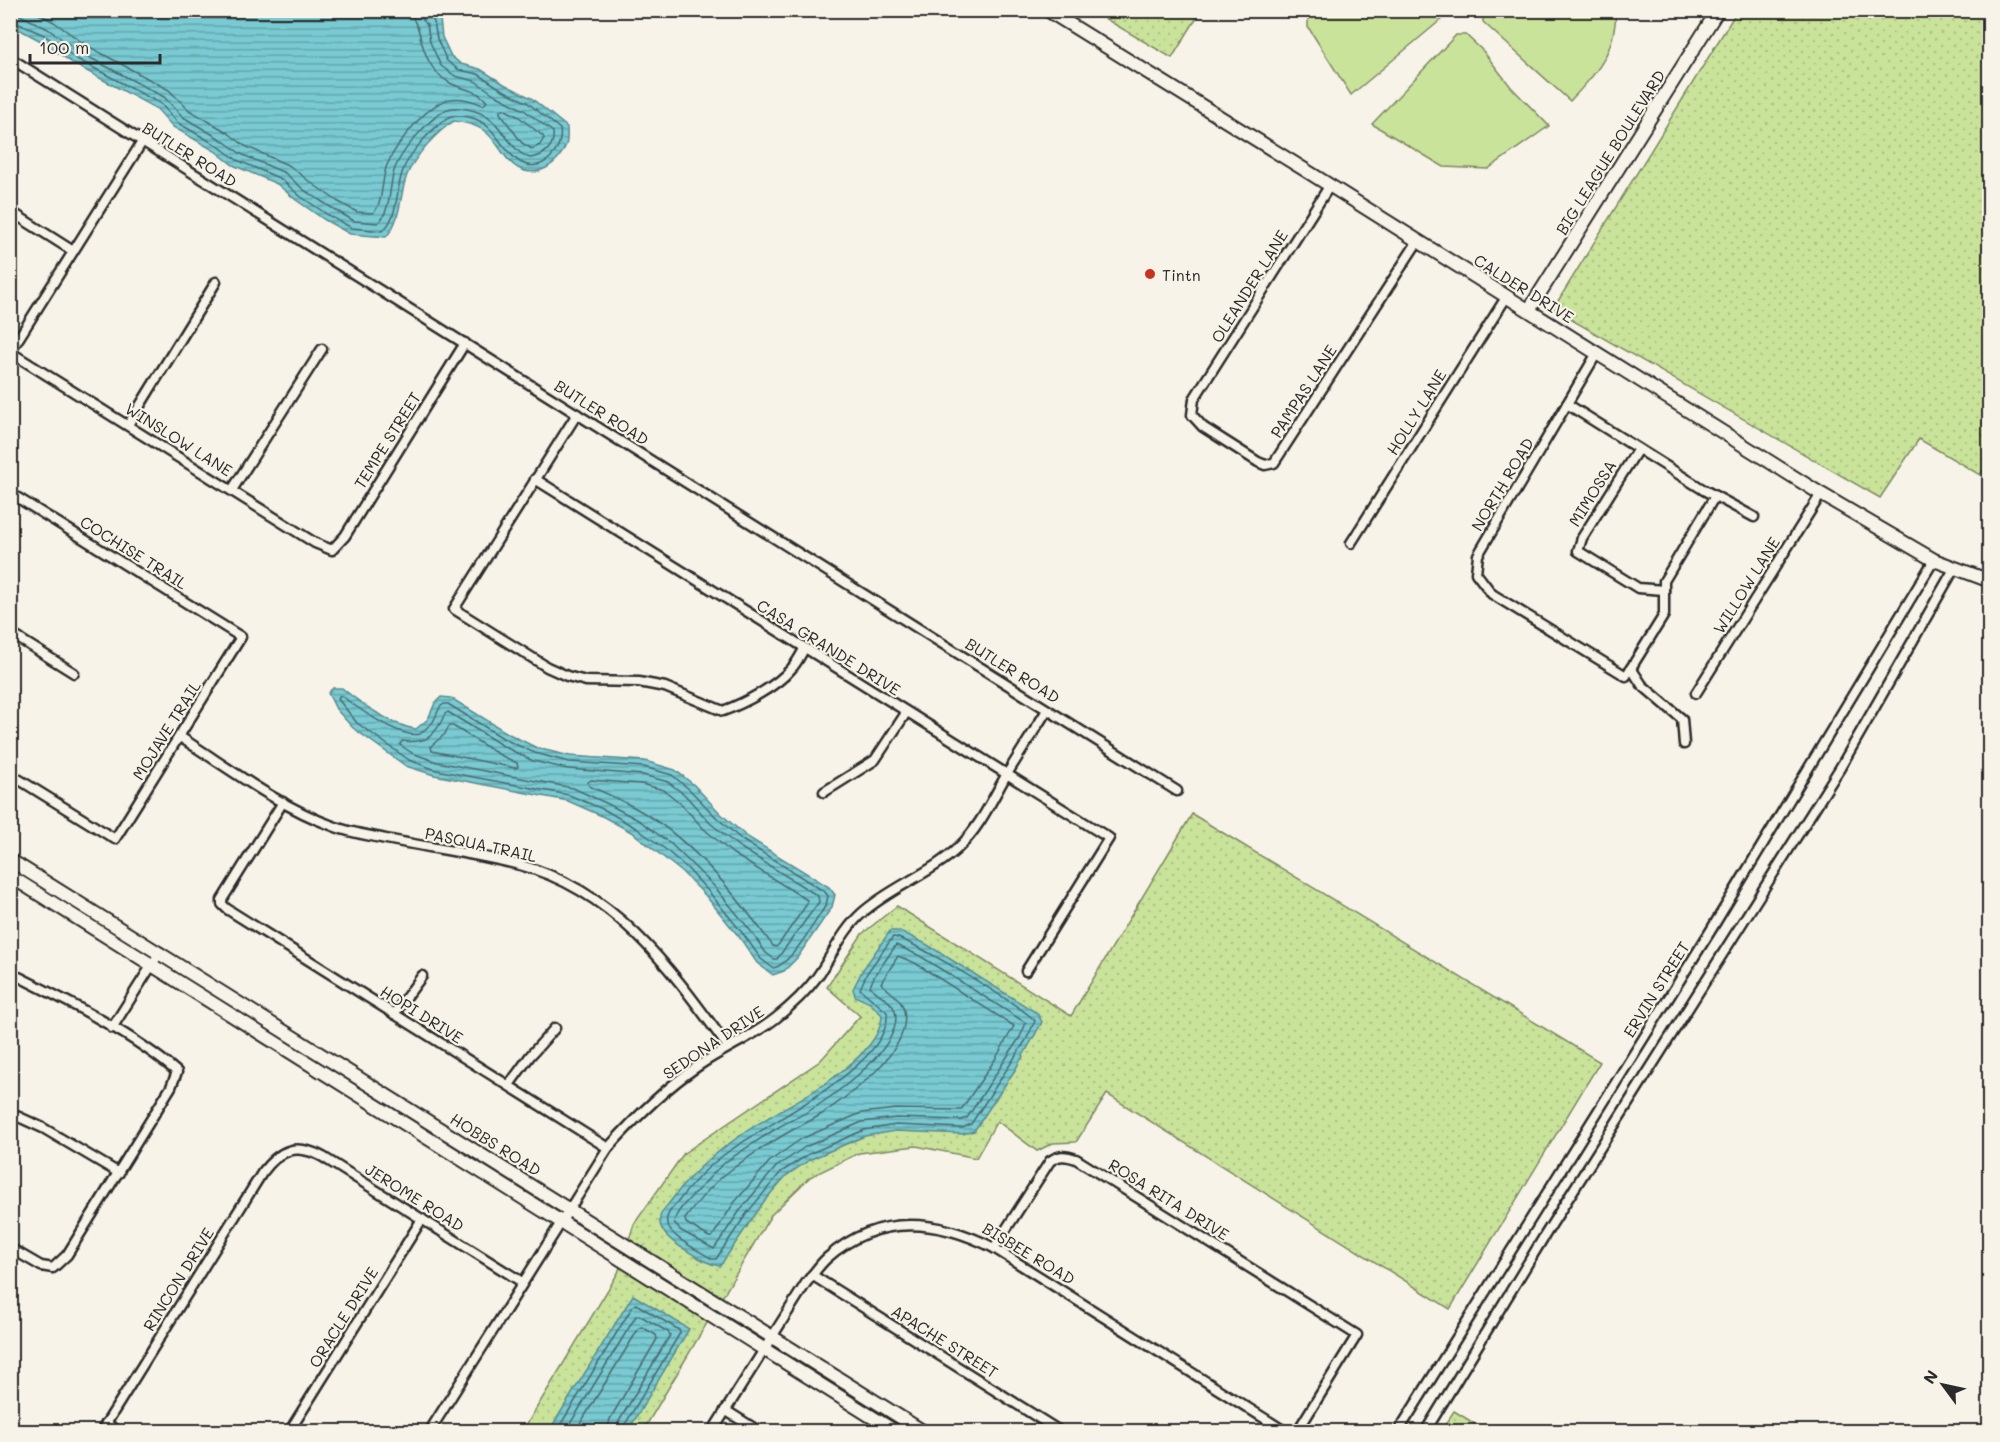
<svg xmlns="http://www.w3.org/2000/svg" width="2000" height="1442" font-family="Mali,sans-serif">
<defs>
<pattern id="grass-dots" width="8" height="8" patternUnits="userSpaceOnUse" patternTransform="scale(1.5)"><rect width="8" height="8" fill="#cae39a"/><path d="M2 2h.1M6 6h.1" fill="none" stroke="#aec385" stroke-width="1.8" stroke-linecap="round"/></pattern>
<pattern id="water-rules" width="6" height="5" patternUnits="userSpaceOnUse" patternTransform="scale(1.5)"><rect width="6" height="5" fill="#79cad2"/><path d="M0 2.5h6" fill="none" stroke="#63a4ab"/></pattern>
</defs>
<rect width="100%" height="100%" fill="#f7f3e8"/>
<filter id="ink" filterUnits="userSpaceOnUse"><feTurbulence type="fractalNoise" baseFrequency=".0167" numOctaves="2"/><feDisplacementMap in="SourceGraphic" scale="12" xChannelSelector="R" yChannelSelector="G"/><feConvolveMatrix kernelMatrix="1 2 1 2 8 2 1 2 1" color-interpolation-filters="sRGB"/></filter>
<g filter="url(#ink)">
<g fill="url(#grass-dots)" stroke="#7a8762" stroke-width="1.5">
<path d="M1092,11H1201L1172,58Z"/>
<path d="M1737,11H1989L1990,460L1980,475L1919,439L1880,498L1553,309Z"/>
<path d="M1192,814L1600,1062L1450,1309L1107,1094L1076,1142L1053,1143L1037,1151L997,1121L976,1158L916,1146L859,1153L810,1177L771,1215L643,1431L522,1432L618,1273L634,1224L684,1153L820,1061L860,1016L827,987L862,934L897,906L1071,1016Z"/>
<path d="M1454,1411L1487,1431H1441Z"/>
</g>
<g fill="#cae39a" stroke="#7a8762" stroke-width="1.5">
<path d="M1308,11H1442V19L1351,95L1308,27Z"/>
<path d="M1483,11H1616C1615,53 1598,71 1570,101L1483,22Z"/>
<path d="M1456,35H1466L1483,51L1511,87L1549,126L1488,169L1444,167L1372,124Z"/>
</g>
<g fill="url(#water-rules)" stroke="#5a8a8f" stroke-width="1.5">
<path d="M10,11H432L440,19L442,37L451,56L461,64L480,69L504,84L531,98L567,127C567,133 568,140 566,145C558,164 538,179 518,168C504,160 500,145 488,134C479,125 466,123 454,121C437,131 415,156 407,175C399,196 402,219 386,237L350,234L325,220L296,200L277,184L233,165L215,151L173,127L157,109L74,64L41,41L11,25Z"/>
<path d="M333,688H342C360,703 393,726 416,729L428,719L435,703L441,697L451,698L509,734L537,748L570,756L645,761L675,770L694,785L720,813L746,836L829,887L835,895L832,907L797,958L784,971L773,975L757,963L740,938L705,895L682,872L633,833L602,816L568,801L434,775L406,766L353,728L336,709L328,693Z"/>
<path d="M890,931H900L926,944L1037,1013L1042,1022L1015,1070L974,1131L963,1134L896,1131L865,1136L811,1159L786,1176L765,1200L720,1266C705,1264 692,1253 679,1246C669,1239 658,1230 660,1217C661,1211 669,1204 673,1198C698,1164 734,1138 771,1116C792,1103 813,1093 833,1078C853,1063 881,1041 882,1015L870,1003L855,996L853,989L862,971Z"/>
<path d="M633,1295L689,1329L628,1431H549Z"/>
</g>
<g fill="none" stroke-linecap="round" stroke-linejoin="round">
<g stroke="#4a6b6e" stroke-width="1.5">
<path d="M31,10L54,22L86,45L169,90L189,110L227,132L245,146L290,166L310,182L337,201L357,212L373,213C384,203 381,179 387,165C396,144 428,102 451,99C461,97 474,101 483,105L487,102C478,89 462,90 450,83C430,72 424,53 419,32C417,24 412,20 411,10"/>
<path d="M10,13L18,14L48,29L81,53L164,97L183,117L222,140L241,154L285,173L304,190L332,208L354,221L378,223C391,211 389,187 394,171C400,152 430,117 448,109C455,106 468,109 475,111C505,121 507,150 530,158C544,157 555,146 553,132L524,110L497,96L475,81L455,76L441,66L430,42L427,25L422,19L420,10"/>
<path d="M10,20L44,35L77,59L161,104L178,123L218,146L237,160L281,179L300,196L328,215L352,228L382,231C398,219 396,191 402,173C408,153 433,127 451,116C457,115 463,116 469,117C496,123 500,150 520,162C542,175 564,150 560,129L528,103L501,89L478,74L459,70L447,61L437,39L434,22L429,15L428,10"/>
<path d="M504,109L519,117L543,136L544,138L540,145L532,149L522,143L500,113V110Z"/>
<path d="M339,696H342C357,708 401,739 420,734L433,722L440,707L444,704H448L506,740L535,753L569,762L644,767L672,775L690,790L716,817L742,840L825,892L828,896L826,905C816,920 791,965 773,968L761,959L744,935L709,892L687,868L665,849L636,828L605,810L569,795L436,770L409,760L357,723L338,699Z"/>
<path d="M448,712L503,746L533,761L568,769L643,775L668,782L685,795L710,823L738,846L818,896L819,902L777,959H774L766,953L750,930L714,886L671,844L640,821L608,804L573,788L437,762L412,753L400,745L402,741C427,744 435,736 445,714Z"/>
<path d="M449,726H453L498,754L517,763L518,767L515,768L432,751L431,746L445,734Z"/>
<path d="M591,780L641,784L664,790L679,802L704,829L732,853L807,900V904L779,944L776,947L773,946C737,897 697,845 644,813C626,802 608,794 589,786L588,782Z"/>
<path d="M893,937C906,936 1027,1009 1035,1021L1026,1040L971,1124L962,1128L896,1125L864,1130L809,1154L781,1172L747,1213L716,1259H712C700,1251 669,1237 667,1223C665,1215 672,1209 677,1203C689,1187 704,1170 721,1157C759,1126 893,1067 887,1012L860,989L867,973Z"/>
<path d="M896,945L920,956L1026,1023L1020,1037L967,1118L961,1120L896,1118L862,1122L805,1147L776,1167L741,1209L714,1249L680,1230L674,1223C675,1212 690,1198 698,1190C707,1181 716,1169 727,1161C743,1150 760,1139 777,1128C790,1120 804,1115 817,1106C841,1090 904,1045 895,1011C892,1000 876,994 870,986L874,977Z"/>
<path d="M898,956L915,963L1014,1026L996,1058L961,1110L896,1109L861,1113L801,1139L770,1161L734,1203L712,1237H709L686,1223L685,1219C698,1201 714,1182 732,1169C748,1157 765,1146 782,1136C795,1128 809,1122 822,1114C851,1094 912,1051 904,1011C902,998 889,992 881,983Z"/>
<path d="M556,1432L633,1306L636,1304L679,1330L680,1333L624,1426L623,1432"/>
<path d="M565,1432L636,1316L639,1315L668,1332L670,1335L618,1423L616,1432"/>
<path d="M575,1432L639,1328L642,1327L656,1335L657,1339L610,1419L607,1432"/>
</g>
<g stroke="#2b2b2b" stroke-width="13">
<g id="street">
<path d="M10,58L1177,791"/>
<path d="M1330,185L1194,399L1192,415L1203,427L1258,462L1265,465L1274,463L1418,241"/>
<path d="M10,211L73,251"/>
<path d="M10,352L315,543L332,550L345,536L465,343"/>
<path d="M10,352L142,142"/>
<path d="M1597,353L1478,555L1476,573L1492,594L1626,676L1664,615V581L1715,496L1704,490"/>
<path d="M1567,404L1704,490L1754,517"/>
<path d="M577,414L454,609L547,667L567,676L586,681L639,682L665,687L723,711C745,703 777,686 791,669C797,663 800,656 804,649"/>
<path d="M128,425L216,282"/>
<path d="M1638,449L1582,538L1578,551L1638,588L1664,590"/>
<path d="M535,479L1109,838L1026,971"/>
<path d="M232,490L322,349"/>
<path d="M10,493L241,637L115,839L10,774"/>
<path d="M1351,543L1507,296"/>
<path d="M10,633L74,673"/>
<path d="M1631,668L1642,685L1682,719L1684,744"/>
<path d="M1696,693L1821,494"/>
<path d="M180,737C229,768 278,806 333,826C350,833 368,835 386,839C431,848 477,854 520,865C616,890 673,972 728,1047"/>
<path d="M824,792L875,760L906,713"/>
<path d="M283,802L222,900V904L227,909L608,1148"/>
<path d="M394,1014L422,976"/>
<path d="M112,1028L160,952"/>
<path d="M509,1085L530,1056L555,1028"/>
<path d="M10,1113L43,1128L119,1173"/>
<path d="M10,1248L41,1266L53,1268L67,1255L171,1087L177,1072C135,1035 69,1002 19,977"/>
<path d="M994,1248L1050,1161C1059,1155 1065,1155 1076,1159L1357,1335L1297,1432"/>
<path d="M812,1275L1061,1432"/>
<path d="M725,1410L760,1432"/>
<path d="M106,1423L118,1432"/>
<path d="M101,1432L262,1173C280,1149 296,1143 323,1157L522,1282"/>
<path d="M289,1432L422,1219"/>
<path d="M429,1432L608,1148C635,1118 664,1089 698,1066C723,1049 752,1037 776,1018C791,1006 806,992 817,977C832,956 842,931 862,913C891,887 931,874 959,847C979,828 991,802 1004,779C1018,756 1033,733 1047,710"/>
<path d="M712,1432L806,1283C813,1275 819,1265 827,1258C878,1213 937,1219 994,1248L1286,1432"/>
<path d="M1398,1432L1711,930L1934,560"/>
<path d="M1425,1432L1545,1235L1840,768L1954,569"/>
</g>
</g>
<g stroke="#2b2b2b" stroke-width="16">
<g id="secondary">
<path d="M1047,10L1302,168L1821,494L1934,560L1990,581"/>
<path d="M1529,310L1718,10"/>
<path d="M10,860L924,1432"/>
<path d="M10,876L896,1432"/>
</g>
</g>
<use href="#street" stroke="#f7f3e8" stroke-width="8"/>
<use href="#secondary" stroke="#f7f3e8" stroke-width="12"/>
</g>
</g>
<circle fill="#c8321e" stroke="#f7f3e8" stroke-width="2" cx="1150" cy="274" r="6"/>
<g text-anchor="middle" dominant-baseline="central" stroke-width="4.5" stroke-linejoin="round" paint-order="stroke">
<g font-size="16" fill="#2b2b2b" stroke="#f7f3e8">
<text transform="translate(1610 152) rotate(-58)">BIG LEAGUE BOULEVARD</text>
<text transform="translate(190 154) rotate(32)">BUTLER ROAD</text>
<text transform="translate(1249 286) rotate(-58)">OLEANDER LANE</text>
<text transform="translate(1524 288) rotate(32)">CALDER DRIVE</text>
<text transform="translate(1303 391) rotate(-57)">PAMPAS LANE</text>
<text transform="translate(602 412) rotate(32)">BUTLER ROAD</text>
<text transform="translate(1416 412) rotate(-58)">HOLLY LANE</text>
<text transform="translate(179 439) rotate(32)">WINSLOW LANE</text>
<text transform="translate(387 440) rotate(-58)">TEMPE STREET</text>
<text transform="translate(1502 484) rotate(-59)">NORTH ROAD</text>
<text transform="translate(1592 493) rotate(-58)">MIMOSSA</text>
<text transform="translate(134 552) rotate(32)">COCHISE TRAIL</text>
<text transform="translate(1746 585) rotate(-58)">WILLOW LANE</text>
<text transform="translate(829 647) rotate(32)">CASA GRANDE DRIVE</text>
<text transform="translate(1013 670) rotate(32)">BUTLER ROAD</text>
<text transform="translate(166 730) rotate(-58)">MOJAVE TRAIL</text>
<text transform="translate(481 844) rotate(12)">PASQUA TRAIL</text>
<text transform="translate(1656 989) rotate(-58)">ERVIN STREET</text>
<text transform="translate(422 1014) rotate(32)">HOPI DRIVE</text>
<text transform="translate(713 1042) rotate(-34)">SEDONA DRIVE</text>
<text transform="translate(496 1144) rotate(32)">HOBBS ROAD</text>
<text transform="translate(415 1197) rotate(32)">JEROME ROAD</text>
<text transform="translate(1169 1199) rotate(32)">ROSA RITA DRIVE</text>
<text transform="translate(1029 1253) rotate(31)">BISBEE ROAD</text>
<text transform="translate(178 1279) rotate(-58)">RINCON DRIVE</text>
<text transform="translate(343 1317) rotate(-58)">ORACLE DRIVE</text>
<text transform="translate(945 1341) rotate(32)">APACHE STREET</text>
</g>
<g font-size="16" fill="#2b2b2b" stroke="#f7f3e8" text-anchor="start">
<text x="1162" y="274">Tintn</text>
</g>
</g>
<rect width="2000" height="1442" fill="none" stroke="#f7f3e8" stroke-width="36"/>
<rect x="18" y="18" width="1964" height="1406" fill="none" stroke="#2b2b2b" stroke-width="2" filter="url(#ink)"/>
<g transform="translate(1943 1385) rotate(303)" stroke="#f7f3e8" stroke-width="4.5" paint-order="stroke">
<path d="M0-4.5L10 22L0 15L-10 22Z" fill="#2b2b2b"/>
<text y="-9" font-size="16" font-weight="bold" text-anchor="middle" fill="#2b2b2b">N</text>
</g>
<path d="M30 54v9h130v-9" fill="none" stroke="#2b2b2b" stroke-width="3"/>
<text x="39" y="54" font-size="18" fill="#2b2b2b" stroke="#f7f3e8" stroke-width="4.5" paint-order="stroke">100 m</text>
</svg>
